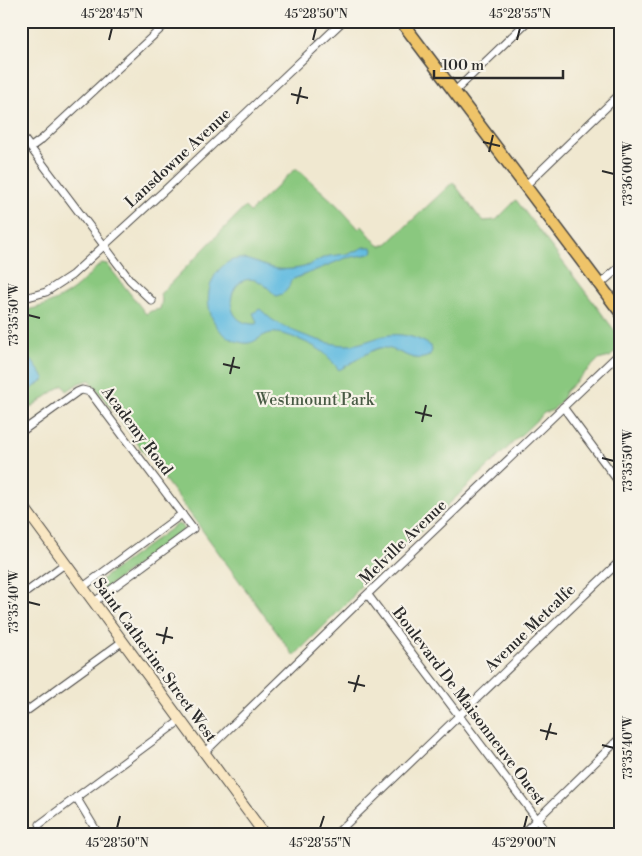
<svg xmlns="http://www.w3.org/2000/svg" width="642" height="856" font-family="'Libre Bodoni',serif">
<rect width="100%" height="100%" fill="#f7f3e8"/>
<filter id="ink" filterUnits="userSpaceOnUse"><feTurbulence type="fractalNoise" baseFrequency=".02" numOctaves="2"/><feDisplacementMap in="SourceGraphic" scale="10" xChannelSelector="R" yChannelSelector="G"/><feConvolveMatrix kernelMatrix="1 2 1 2 8 2 1 2 1" color-interpolation-filters="sRGB"/></filter>
<filter id="wash" filterUnits="userSpaceOnUse"><feTurbulence type="fractalNoise" baseFrequency=".0096" numOctaves="4" result="noise"/><feDisplacementMap in="SourceGraphic" scale="20" xChannelSelector="R" yChannelSelector="G"/><feGaussianBlur stdDeviation="1.12" result="paint"/><feColorMatrix in="noise" values="0 0 0 0 0 0 0 0 0 0 0 0 0 0 0 0 0 1.4 0 .05"/><feComposite in="paint" operator="in"/></filter>
<g filter="url(#wash)">
<rect width="100%" height="100%" fill="#f0e8d0"/>
<g fill="#8ac87f" stroke="#5a7a55">
<path d="M295,169H297L338,206L359,229L362,226L378,245L382,246L388,243L453,182L479,217L484,221L496,220L516,200L621,339V346L610,357L598,360L565,392L562,400L553,410L544,413L380,570L378,568L362,584L349,601L294,656L186,508L90,380L79,383L67,391L63,385L21,414V311C42,308 63,299 79,285C86,278 94,269 102,263L107,264L146,314L151,311L160,309L162,300L160,294L245,207L250,212Z"/>
<path d="M177,524L183,526V531L104,589L98,587L99,581Z"/>
</g>
<g fill="#62bbe0" stroke="#467386">
<path d="M365,247H372L373,251L370,254L346,258L291,280C289,289 285,294 276,296C271,291 265,284 258,281C228,269 218,326 256,324L257,322L253,313L260,309C264,312 267,316 271,319C290,331 324,345 347,345C360,345 371,339 384,336C399,332 418,337 431,346L432,351L429,356C411,365 398,346 380,348C370,350 349,365 339,370C334,364 330,358 324,353C315,345 283,331 271,333C256,336 255,348 236,341C208,331 200,293 218,271C239,246 257,267 278,269C285,270 297,269 304,267C311,265 318,260 325,257C333,255 342,255 351,253C356,251 360,249 365,247Z"/>
<path d="M30,358L45,379L21,397V364Z"/>
</g>
</g>
<g filter="url(#ink)">
<g fill="none" stroke-linecap="round" stroke-linejoin="round">
<g stroke="#494744" stroke-width="9">
<g id="street">
<path d="M454,92L528,21"/>
<path d="M21,135L130,280L152,301"/>
<path d="M31,147L42,139L169,21"/>
<path d="M525,186L621,93"/>
<path d="M599,285L621,266"/>
<path d="M21,299L46,292L72,275L167,188L343,21"/>
<path d="M563,407L621,485"/>
<path d="M21,432L77,392L82,390L90,392L193,529L94,602"/>
<path d="M83,587L182,514"/>
<path d="M368,595L549,835"/>
<path d="M21,596L66,563"/>
<path d="M21,715L123,641"/>
<path d="M205,752L356,605L621,352"/>
<path d="M76,797L99,835"/>
<path d="M40,824L181,720"/>
<path d="M335,835L621,560"/>
<path d="M521,835L621,737"/>
</g>
</g>
<g stroke="#494744" stroke-width="12">
<path id="secondary" d="M21,503L265,835"/>
</g>
<g stroke="#494744" stroke-width="14">
<path id="primary" d="M401,21L621,313"/>
</g>
<use href="#street" stroke="#fff" stroke-width="7"/>
<use href="#secondary" stroke="#f9e7c3" stroke-width="10"/>
<use href="#primary" stroke="#efc469" stroke-width="11"/>
<g stroke="#2b2b2b" stroke-width="4.5">
<g id="rail">
<path d="M21,810L33,835"/>
<path d="M21,834V835"/>
</g>
</g>
<use href="#rail" stroke="#f7f3e8" stroke-width="2.5" stroke-dasharray="8" stroke-linecap="butt"/>
</g>
</g>
<path fill="none" stroke="#2b2b2b" stroke-width="2" d="M109,40L112,28M313,40L316,28M517,40L520,28M291,94L308,98M297,104L301,87M483,142L500,146M489,152L493,135M602,171L614,174M28,315L40,318M223,364L240,368M230,374L234,357M415,412L432,416M422,422L426,405M602,458L614,461M28,602L40,605M156,634L173,638M163,644L167,627M348,682L365,686M354,692L359,675M540,730L557,734M546,740L551,723M602,745L614,748M117,828L120,816M320,828L324,816M524,828L527,816"/>
<g text-anchor="middle" dominant-baseline="central" stroke-width="4.5" stroke-linejoin="round" paint-order="stroke">
<g font-size="16" fill="#2b2b2b" stroke="#f7f3e8">
<text transform="translate(178 158) rotate(-43)">Lansdowne Avenue</text>
<text transform="translate(137 431) rotate(53)">Academy Road</text>
<text transform="translate(403 542) rotate(-44)">Melville Avenue</text>
<text transform="translate(530 628) rotate(-44)">Avenue Metcalfe</text>
<text transform="translate(155 660) rotate(54)">Saint Catherine Street West</text>
<text transform="translate(469 706) rotate(53)">Boulevard De Maisonneuve Ouest</text>
</g>
<g font-size="16" fill="#485a44" stroke="#f7f3e8">
<text x="315" y="400">Westmount Park</text>
</g>
</g>
<rect width="642" height="856" fill="none" stroke="#f7f3e8" stroke-width="55"/>
<path d="M434 70v8h129v-8" fill="none" stroke="#2b2b2b" stroke-width="2.5"/>
<text x="442" y="70" font-size="15" fill="#2b2b2b" stroke="#f7f3e8" stroke-width="4" paint-order="stroke">100 m</text>
<rect x="28" y="28" width="586" height="800" fill="none" stroke="#2b2b2b" stroke-width="2"/>
<g font-size="12" text-anchor="middle" fill="#2b2b2b">
<text x="112" y="18">45°28'45"N</text>
<text x="316" y="18">45°28'50"N</text>
<text x="520" y="18">45°28'55"N</text>
<text transform="translate(628 174) rotate(-90)" y="4">73°36'00"W</text>
<text transform="translate(14 315) rotate(-90)" y="4">73°35'50"W</text>
<text transform="translate(628 461) rotate(-90)" y="4">73°35'50"W</text>
<text transform="translate(14 602) rotate(-90)" y="4">73°35'40"W</text>
<text transform="translate(628 748) rotate(-90)" y="4">73°35'40"W</text>
<text x="117" y="847">45°28'50"N</text>
<text x="320" y="847">45°28'55"N</text>
<text x="524" y="847">45°29'00"N</text>
</g>
</svg>
